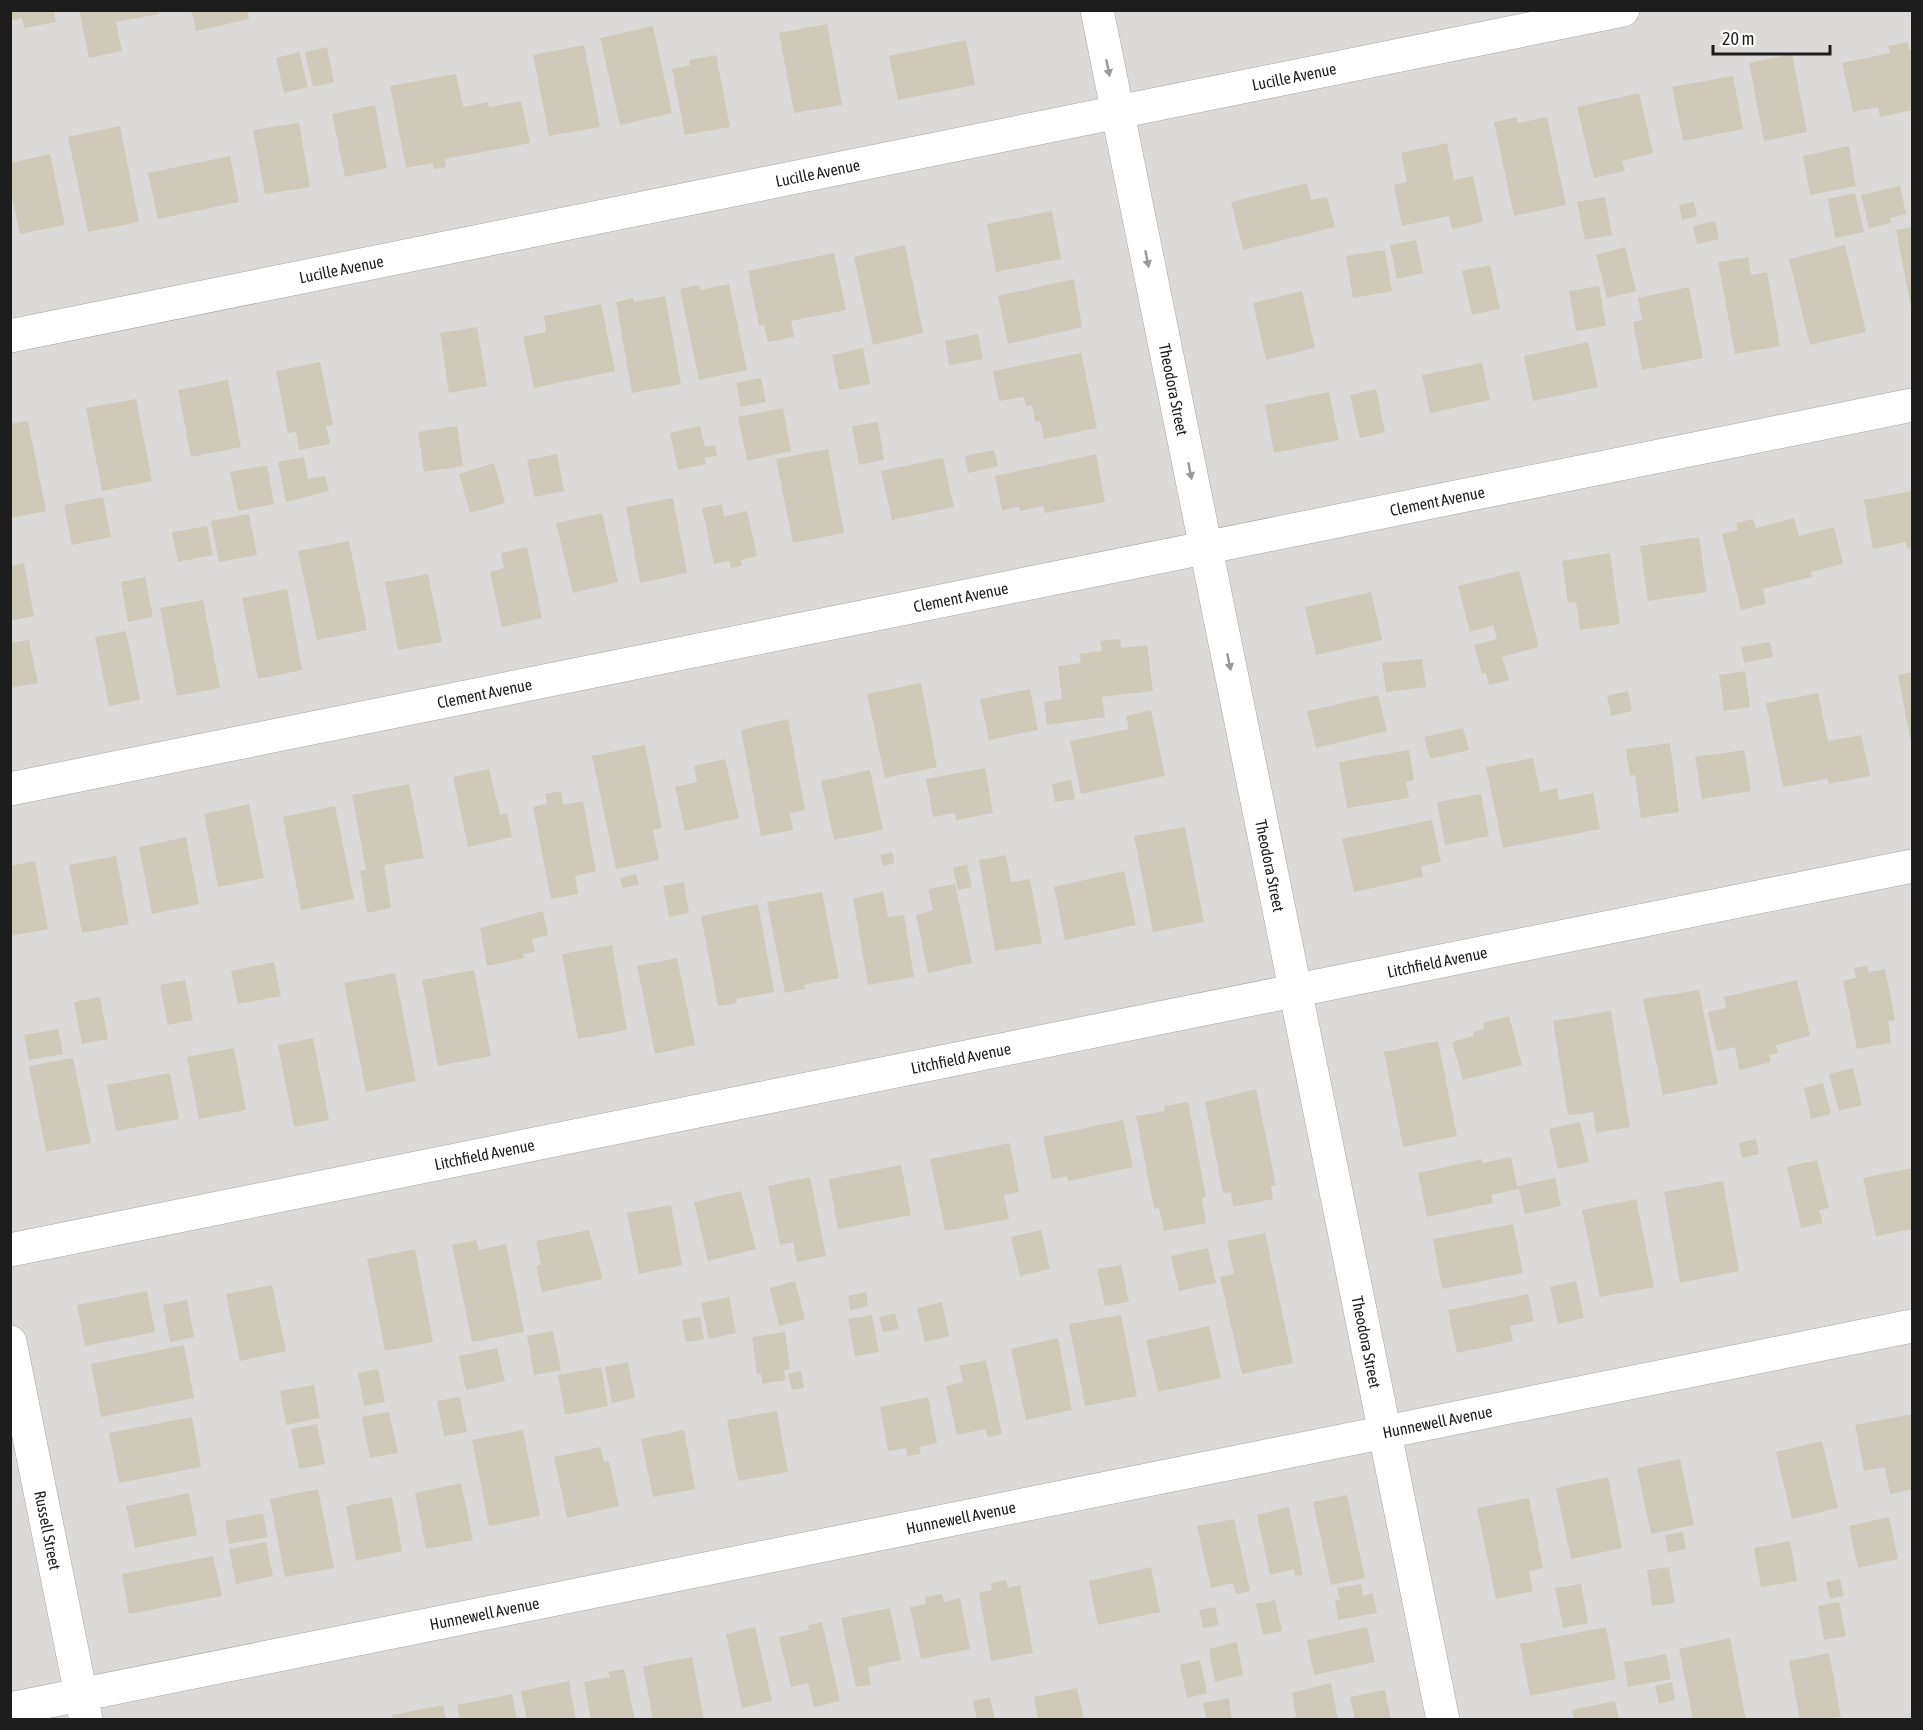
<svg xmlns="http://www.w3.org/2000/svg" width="1923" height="1730" font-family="'Asap Condensed',sans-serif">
<rect width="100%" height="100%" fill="#efeee1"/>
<rect fill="#dbdad9" x="11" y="11" width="1901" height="1708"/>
<g fill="#cfc9ba">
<path d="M10,10H54L56,22L24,28L22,18L10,21Z"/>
<path d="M79,10H158L159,14L116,22L122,51L89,58Z"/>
<path d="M191,10H247L249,19L196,31Z"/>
<path d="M827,24L842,105L794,113L779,33Z"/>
<path d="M653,26L672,113L620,125L600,38Z"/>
<path d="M966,40L975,85L898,100L889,56Z"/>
<path d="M1908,42L1909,50L1912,49V110L1880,117L1878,107L1853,112L1842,63L1890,53L1888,46Z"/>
<path d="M584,45L600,127L549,136L533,55Z"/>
<path d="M327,47L334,82L313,87L305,52Z"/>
<path d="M299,52L308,87L284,93L276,58Z"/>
<path d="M1792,54L1807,132L1764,141L1749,63Z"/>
<path d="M716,55L730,127L685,135L672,69L690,65L689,60Z"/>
<path d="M456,74L463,107L488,102L489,107L521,101L530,143L445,159L446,167L434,169L432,163L406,168L390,86Z"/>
<path d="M1733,76L1743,129L1683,141L1672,87Z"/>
<path d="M1639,93L1653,153L1622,161L1625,171L1594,178L1577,107Z"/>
<path d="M375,105L387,168L345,177L332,114Z"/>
<path d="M1517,117L1518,123L1547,117L1566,205L1514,216L1494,122Z"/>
<path d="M299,123L310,187L265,194L253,130Z"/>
<path d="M120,126L139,222L88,232L68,137Z"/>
<path d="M1447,143L1454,180L1473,176L1483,222L1452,229L1449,216L1402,226L1394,185L1407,182L1401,153Z"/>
<path d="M1849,146L1856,186L1810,195L1803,156Z"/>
<path d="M50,154L65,225L20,234L10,188V163Z"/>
<path d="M230,156L239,202L158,219L148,173Z"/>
<path d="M1307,183L1311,200L1327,197L1335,227L1243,250L1231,202Z"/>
<path d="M1900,186L1906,214L1890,218L1891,223L1869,228L1861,195Z"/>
<path d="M1855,193L1864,232L1835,238L1828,199Z"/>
<path d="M1605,197L1612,235L1585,240L1577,202Z"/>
<path d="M1694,202L1697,216L1682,220L1679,205Z"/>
<path d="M1052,211L1061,259L996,272L987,224Z"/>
<path d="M1715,221L1719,239L1697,244L1693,226Z"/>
<path d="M1912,227V307H1911L1896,230Z"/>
<path d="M1416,240L1423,273L1397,279L1390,245Z"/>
<path d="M905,245L923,333L873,345L854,257Z"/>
<path d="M1845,245L1866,332L1810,345L1789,259Z"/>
<path d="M1625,247L1636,291L1607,298L1596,255Z"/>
<path d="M1385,250L1392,291L1353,298L1346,256Z"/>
<path d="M834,253L846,310L791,321L794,337L768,342L764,325L759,326L748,271Z"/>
<path d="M1748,257L1751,275L1767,272L1780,346L1735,354L1718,262Z"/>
<path d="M1490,265L1500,309L1472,315L1462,271Z"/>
<path d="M1074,279L1082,327L1008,344L998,296Z"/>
<path d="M729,284L747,370L699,380L680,289L699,285L700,290Z"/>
<path d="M1599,286L1606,326L1576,331L1569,291Z"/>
<path d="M1689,287L1703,358L1642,370L1633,322L1642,320L1638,298Z"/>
<path d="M1302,291L1315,348L1266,360L1253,303Z"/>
<path d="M665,296L681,384L632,393L616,302L633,298L634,302Z"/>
<path d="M601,304L615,371L534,388L523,337L546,332L544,316Z"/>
<path d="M477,327L487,386L449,393L440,333Z"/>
<path d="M978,334L983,359L949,365L945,341Z"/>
<path d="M1588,342L1598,387L1533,401L1524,356Z"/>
<path d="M863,348L870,384L839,390L832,355Z"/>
<path d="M1081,353L1097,428L1044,439L1040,421L1035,422L1032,405L1026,406L1024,397L999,401L993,371Z"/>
<path d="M320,362L333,425L326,426L330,444L299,450L296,432L288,433L276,371Z"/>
<path d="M1482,363L1490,400L1430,413L1422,375Z"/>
<path d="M761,378L766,402L741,407L736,383Z"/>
<path d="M228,380L241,447L191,457L178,390Z"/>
<path d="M1376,389L1385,432L1360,438L1350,395Z"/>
<path d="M1329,392L1339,440L1274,453L1265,405Z"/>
<path d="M136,399L152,481L102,491L86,408Z"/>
<path d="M783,408L791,451L747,461L738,417Z"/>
<path d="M28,421L46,511L10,518V424Z"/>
<path d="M878,422L884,460L859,465L852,426Z"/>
<path d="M457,426L463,466L424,472L418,432Z"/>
<path d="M700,426L705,447L715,445L717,456L704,458L706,464L678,470L670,433Z"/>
<path d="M828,449L844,533L793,543L776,459Z"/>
<path d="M994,450L998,466L968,473L965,456Z"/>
<path d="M557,454L564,491L534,497L527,460Z"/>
<path d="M1096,454L1105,502L1045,513L1043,506L1020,511L1019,507L1002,510L995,476Z"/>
<path d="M304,457L308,479L325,476L329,491L286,502L278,462Z"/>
<path d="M943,458L954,507L892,520L881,471Z"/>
<path d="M494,463L505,503L470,513L459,474Z"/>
<path d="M267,465L274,504L238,511L230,472Z"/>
<path d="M1912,491V548L1907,549L1906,542L1873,549L1864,500Z"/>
<path d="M103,497L111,537L72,545L64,505Z"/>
<path d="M673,498L687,573L640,583L626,507Z"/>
<path d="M722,504L724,516L747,511L757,556L741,560L742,566L731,568L729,561L714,564L702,508Z"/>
<path d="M602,513L618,582L573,593L556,523Z"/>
<path d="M249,514L257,555L219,562L211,521Z"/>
<path d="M1794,518L1799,536L1834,527L1843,564L1811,572L1812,577L1763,589L1766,604L1741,610L1722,534L1738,530L1736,523L1753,519L1756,528Z"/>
<path d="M207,526L213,555L178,562L172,532Z"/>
<path d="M1699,537L1707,592L1648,601L1640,546Z"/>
<path d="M349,541L367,630L317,640L298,551Z"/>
<path d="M527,547L542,618L502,627L490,572L504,568L501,553Z"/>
<path d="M1610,553L1620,624L1580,630L1576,602L1568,603L1562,561Z"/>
<path d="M24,563L34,616L10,621V566Z"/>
<path d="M1519,571L1539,647L1502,657L1509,680L1489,685L1486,673L1482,674L1474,645L1497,639L1493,625L1470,632L1458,586Z"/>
<path d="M428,574L442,642L398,650L385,582Z"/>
<path d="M145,577L153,617L128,622L121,582Z"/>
<path d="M287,589L302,670L258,679L242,598Z"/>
<path d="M1371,592L1382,640L1316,655L1305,607Z"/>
<path d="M203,600L220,688L177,696L160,608Z"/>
<path d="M126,631L140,700L109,706L95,637Z"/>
<path d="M1120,639L1121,648L1147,645L1153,691L1102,697L1105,717L1047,725L1044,702L1062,699L1058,666L1081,663L1079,654L1102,651L1100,641Z"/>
<path d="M29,640L38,683L10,688V643Z"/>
<path d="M1770,642L1773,657L1744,663L1741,647Z"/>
<path d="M1422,659L1426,687L1386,692L1382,663Z"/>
<path d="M1745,671L1750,707L1724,711L1719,675Z"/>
<path d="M1912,672V742H1911L1898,675Z"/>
<path d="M921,683L937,767L885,778L867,694Z"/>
<path d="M1030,689L1038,730L989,740L980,699Z"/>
<path d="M1628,691L1632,711L1611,716L1607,696Z"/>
<path d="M1818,693L1828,741L1861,735L1870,776L1829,784L1827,779L1783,787L1766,703Z"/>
<path d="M1378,695L1387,731L1316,748L1307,711Z"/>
<path d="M1151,710L1165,776L1081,794L1070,741L1129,729L1126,716Z"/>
<path d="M788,719L805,810L790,813L793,830L761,836L741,730Z"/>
<path d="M1463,728L1469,750L1430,759L1424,737Z"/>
<path d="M1670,743L1679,812L1641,818L1635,775L1630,776L1626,749Z"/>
<path d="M645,745L662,828L653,830L659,860L616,869L592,756Z"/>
<path d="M1409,750L1414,780L1406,782L1409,798L1347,808L1339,762Z"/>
<path d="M1744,750L1751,791L1702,799L1695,757Z"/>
<path d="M1533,758L1540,792L1557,788L1559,800L1593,793L1600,829L1503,848L1486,767Z"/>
<path d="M725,759L739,818L685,831L675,787L697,782L694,766Z"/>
<path d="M985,768L993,813L956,820L955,813L933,817L926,779Z"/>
<path d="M489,769L500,815L507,813L512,837L468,847L453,777Z"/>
<path d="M870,770L883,830L834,840L821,781Z"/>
<path d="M1071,780L1075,799L1055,802L1052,784Z"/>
<path d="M409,784L424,858L384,865L391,908L367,913L360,871L366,870L352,795Z"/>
<path d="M561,791L563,805L583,801L596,871L575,876L578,894L551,899L533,807L547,803L545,794Z"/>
<path d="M1481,794L1489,836L1445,845L1437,802Z"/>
<path d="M249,804L264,878L218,887L204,814Z"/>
<path d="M335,806L354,899L301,910L283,817Z"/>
<path d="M1432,820L1441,862L1421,866L1423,877L1354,892L1342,839Z"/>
<path d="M1185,827L1204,922L1153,932L1134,836Z"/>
<path d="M186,837L199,904L152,914L139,847Z"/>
<path d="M892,852L895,863L883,866L880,855Z"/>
<path d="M1006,855L1011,882L1030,879L1042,943L995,951L979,860Z"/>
<path d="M116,856L129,924L82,933L69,865Z"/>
<path d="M35,861L48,929L10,936V866Z"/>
<path d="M967,864L972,887L958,890L953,868Z"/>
<path d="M1124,871L1136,925L1065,940L1054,887Z"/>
<path d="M636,874L639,885L623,888L620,878Z"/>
<path d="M684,882L689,913L669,917L663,886Z"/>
<path d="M955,884L972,963L928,973L916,915L933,910L928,889Z"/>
<path d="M822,892L839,978L804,985L805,989L785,993L767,902Z"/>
<path d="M883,892L888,917L904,915L914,977L868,985L853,898Z"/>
<path d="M758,904L774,992L736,999L737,1003L718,1006L701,916Z"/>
<path d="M543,911L548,935L532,939L535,952L523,954L524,958L487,966L480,928Z"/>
<path d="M612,945L627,1030L578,1039L562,954Z"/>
<path d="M677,958L695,1045L655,1054L637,966Z"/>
<path d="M274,962L281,996L238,1004L231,971Z"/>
<path d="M1867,966L1869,972L1885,969L1895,1020L1888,1021L1891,1043L1857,1049L1843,981L1856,978L1854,968Z"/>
<path d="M474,970L491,1056L438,1066L422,980Z"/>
<path d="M395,973L416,1081L366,1092L344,983Z"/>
<path d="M185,980L193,1020L168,1025L160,985Z"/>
<path d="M1797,980L1810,1036L1776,1045L1778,1053L1769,1055L1771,1062L1739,1070L1735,1047L1717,1051L1708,1012L1726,1008L1724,997Z"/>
<path d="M1699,990L1718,1084L1663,1095L1643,999Z"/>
<path d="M100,997L108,1039L82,1044L74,1002Z"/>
<path d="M1611,1011L1630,1127L1596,1133L1593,1112L1568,1115L1553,1021Z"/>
<path d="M1509,1016L1522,1065L1463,1080L1452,1042L1474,1036L1473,1032L1484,1029L1483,1023Z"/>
<path d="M58,1029L63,1054L29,1060L24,1035Z"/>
<path d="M313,1038L329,1120L294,1127L278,1045Z"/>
<path d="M1438,1041L1457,1136L1403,1147L1384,1052Z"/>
<path d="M234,1048L246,1110L199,1119L187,1057Z"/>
<path d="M73,1058L91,1143L46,1152L29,1066Z"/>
<path d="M1853,1068L1862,1105L1839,1111L1829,1074Z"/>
<path d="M170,1073L179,1119L116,1131L107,1085Z"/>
<path d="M1823,1083L1831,1114L1811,1119L1804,1088Z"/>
<path d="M1256,1089L1276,1185L1271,1186L1273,1199L1233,1207L1231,1192L1223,1193L1205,1102Z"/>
<path d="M1188,1102L1206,1197L1202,1198L1206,1223L1164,1231L1159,1208L1154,1209L1136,1116L1165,1111L1164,1106Z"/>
<path d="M1123,1120L1133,1167L1068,1181L1067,1176L1052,1179L1043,1137Z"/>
<path d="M1580,1122L1589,1162L1558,1169L1549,1129Z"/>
<path d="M1756,1139L1759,1154L1742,1158L1739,1143Z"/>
<path d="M1010,1143L1019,1192L1004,1195L1009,1219L945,1231L930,1159Z"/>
<path d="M1511,1157L1517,1186L1555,1178L1561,1206L1525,1214L1519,1189L1491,1195L1493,1203L1427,1217L1418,1173L1482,1159L1483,1163Z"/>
<path d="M1817,1160L1829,1208L1819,1210L1823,1223L1801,1228L1787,1167Z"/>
<path d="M901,1165L911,1215L838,1229L829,1179Z"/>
<path d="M1912,1168V1229L1876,1236L1863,1178Z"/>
<path d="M810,1177L826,1256L797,1262L793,1242L780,1245L768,1186Z"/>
<path d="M1723,1181L1739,1271L1680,1283L1664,1192Z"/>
<path d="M741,1191L756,1249L708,1261L694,1202Z"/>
<path d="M1636,1199L1654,1287L1600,1297L1582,1210Z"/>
<path d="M671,1205L682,1265L639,1274L627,1213Z"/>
<path d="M1513,1224L1523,1273L1442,1289L1433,1239Z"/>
<path d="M589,1230L603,1279L542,1292L536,1266L541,1264L536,1241Z"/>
<path d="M1041,1230L1050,1269L1020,1276L1011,1237Z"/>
<path d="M1265,1233L1293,1363L1242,1374L1220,1277L1234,1274L1227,1241Z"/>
<path d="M476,1240L479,1250L506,1244L524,1332L472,1342L452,1245Z"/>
<path d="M1208,1248L1216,1283L1179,1291L1171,1256Z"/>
<path d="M415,1249L433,1342L385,1351L367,1259Z"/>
<path d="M1121,1265L1129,1302L1105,1306L1097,1269Z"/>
<path d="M795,1281L805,1319L779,1326L770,1288Z"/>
<path d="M1576,1281L1584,1318L1558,1324L1550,1287Z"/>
<path d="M272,1285L286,1351L240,1361L226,1294Z"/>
<path d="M147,1291L155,1332L85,1346L77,1305Z"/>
<path d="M866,1292L868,1306L850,1310L848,1296Z"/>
<path d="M1528,1294L1534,1321L1510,1326L1513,1341L1457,1353L1448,1310Z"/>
<path d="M729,1297L736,1333L709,1339L701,1303Z"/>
<path d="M187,1300L194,1337L170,1342L163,1305Z"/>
<path d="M942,1302L949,1336L925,1342L917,1308Z"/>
<path d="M895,1313L899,1329L883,1332L879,1317Z"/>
<path d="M872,1315L879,1352L855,1356L848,1319Z"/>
<path d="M1121,1315L1137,1396L1085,1406L1069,1324Z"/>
<path d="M700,1317L704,1339L686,1342L682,1320Z"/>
<path d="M1209,1326L1221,1378L1158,1392L1146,1340Z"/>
<path d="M553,1331L561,1370L534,1375L527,1336Z"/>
<path d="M785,1332L790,1369L784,1370L786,1380L762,1384L761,1374L757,1375L752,1337Z"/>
<path d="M1058,1338L1072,1410L1026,1420L1011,1349Z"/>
<path d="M184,1345L194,1398L101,1417L91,1364Z"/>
<path d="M497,1348L505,1381L466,1390L459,1356Z"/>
<path d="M986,1360L1002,1434L988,1437L985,1429L957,1435L946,1386L963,1382L959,1366Z"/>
<path d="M628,1362L635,1398L612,1403L605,1367Z"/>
<path d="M601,1367L608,1406L565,1415L558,1375Z"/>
<path d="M378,1369L385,1402L364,1406L358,1373Z"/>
<path d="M801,1371L804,1388L792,1390L788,1374Z"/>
<path d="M314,1385L320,1418L286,1425L280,1391Z"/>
<path d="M460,1397L467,1432L444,1436L437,1401Z"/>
<path d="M928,1397L937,1443L919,1447L921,1454L907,1456L906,1448L888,1451L880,1407Z"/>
<path d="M777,1411L788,1472L738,1481L727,1420Z"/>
<path d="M389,1412L398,1453L370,1458L362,1417Z"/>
<path d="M1912,1414V1489L1890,1494L1885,1467L1864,1471L1855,1425Z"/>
<path d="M192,1417L201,1467L119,1483L109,1433Z"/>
<path d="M317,1424L325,1464L299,1469L291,1429Z"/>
<path d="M523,1430L540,1516L489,1526L472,1440Z"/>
<path d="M684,1430L695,1489L653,1497L641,1439Z"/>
<path d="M1822,1441L1838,1508L1792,1519L1776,1452Z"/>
<path d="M600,1447L604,1462L609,1461L619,1506L567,1518L554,1457Z"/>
<path d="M1680,1459L1694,1525L1651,1534L1637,1468Z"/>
<path d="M1608,1477L1622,1548L1571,1559L1556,1488Z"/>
<path d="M461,1483L473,1540L426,1549L415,1493Z"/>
<path d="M318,1489L334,1568L285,1577L270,1499Z"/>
<path d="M189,1493L197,1535L135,1548L126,1506Z"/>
<path d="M1347,1495L1365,1578L1331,1585L1313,1502Z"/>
<path d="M392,1497L402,1551L356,1561L346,1506Z"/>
<path d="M1529,1498L1543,1568L1529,1571L1533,1591L1496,1599L1477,1508Z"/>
<path d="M1289,1507L1303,1575L1295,1576L1294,1569L1270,1575L1257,1515Z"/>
<path d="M263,1513L268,1537L229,1544L225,1521Z"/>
<path d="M1889,1517L1898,1559L1858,1568L1849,1526Z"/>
<path d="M1234,1519L1250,1591L1236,1594L1233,1583L1211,1588L1197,1526Z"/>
<path d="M1683,1532L1686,1549L1668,1553L1665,1535Z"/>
<path d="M1790,1541L1797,1581L1761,1587L1754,1548Z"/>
<path d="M266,1542L273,1576L236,1584L229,1549Z"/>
<path d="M213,1556L222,1596L129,1614L122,1574Z"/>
<path d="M1151,1567L1160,1612L1098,1625L1089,1581Z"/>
<path d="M1669,1567L1675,1603L1652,1606L1647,1570Z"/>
<path d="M1840,1579L1844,1596L1830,1599L1826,1582Z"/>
<path d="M1006,1580L1008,1588L1020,1585L1033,1653L991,1661L979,1593L992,1590L991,1583Z"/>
<path d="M1361,1584L1363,1596L1373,1593L1377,1613L1338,1620L1335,1600H1340L1337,1588Z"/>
<path d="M1581,1584L1588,1623L1563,1628L1555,1588Z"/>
<path d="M942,1594L944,1602L960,1598L970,1649L921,1659L910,1607L926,1604L925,1597Z"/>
<path d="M1275,1600L1282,1631L1263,1635L1256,1604Z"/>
<path d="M1839,1602L1846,1636L1824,1640L1818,1606Z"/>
<path d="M1215,1607L1219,1625L1203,1628L1199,1610Z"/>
<path d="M890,1608L901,1660L868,1667L871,1685L856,1687L841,1618Z"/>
<path d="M822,1622L840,1701L814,1707L808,1683L791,1687L779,1637L809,1630L808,1625Z"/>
<path d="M755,1627L772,1701L742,1708L726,1634Z"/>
<path d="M1367,1627L1375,1662L1314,1675L1307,1640Z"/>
<path d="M1606,1627L1616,1679L1530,1696L1520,1644Z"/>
<path d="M1730,1638L1746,1720H1693L1679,1649Z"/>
<path d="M1237,1642L1243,1675L1215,1682L1209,1649Z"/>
<path d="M1829,1653L1841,1717L1800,1720L1789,1661Z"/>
<path d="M1666,1654L1671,1679L1628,1687L1624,1662Z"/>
<path d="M692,1657L704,1720H653L643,1666Z"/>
<path d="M1200,1660L1207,1693L1187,1698L1180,1665Z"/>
<path d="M624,1669L635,1720H591L584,1682L610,1677L608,1672Z"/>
<path d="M569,1681L576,1720H527L521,1691Z"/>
<path d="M1672,1682L1675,1700L1659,1704L1655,1686Z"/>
<path d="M1331,1683L1338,1720H1291L1296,1716L1292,1693Z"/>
<path d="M1077,1688L1084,1720H1038L1034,1697Z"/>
<path d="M1385,1690L1391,1720H1355L1350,1697Z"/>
<path d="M512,1694L517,1720H460L457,1705Z"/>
<path d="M990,1697L995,1720H977L973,1701Z"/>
<path d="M1229,1698L1232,1720H1207L1203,1703Z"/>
<path d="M1615,1701L1619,1720H1574L1572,1710Z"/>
<path d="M443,1705L446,1720H393L392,1715Z"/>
</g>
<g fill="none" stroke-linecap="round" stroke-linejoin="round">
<g stroke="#a4a4a4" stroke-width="34">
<g id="minor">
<path id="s1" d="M1097,10L1443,1720"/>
<path id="s2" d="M10,336L1623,10"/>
<path id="s3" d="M10,789L1912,405"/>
<path id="s4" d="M10,1250L1912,866"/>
<path id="s5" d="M10,1342L86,1720"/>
<path id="s6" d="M10,1709L1912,1326"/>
</g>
</g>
<use href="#minor" stroke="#fff" stroke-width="33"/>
</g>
<defs><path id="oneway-solid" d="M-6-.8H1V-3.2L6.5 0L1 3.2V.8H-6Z" transform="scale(1.5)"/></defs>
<g fill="#999">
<use href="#oneway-solid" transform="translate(1108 68) rotate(79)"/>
<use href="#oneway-solid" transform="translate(1147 259) rotate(79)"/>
<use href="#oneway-solid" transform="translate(1190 471) rotate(79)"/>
<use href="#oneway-solid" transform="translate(1229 662) rotate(78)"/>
</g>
<g text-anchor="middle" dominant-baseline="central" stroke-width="4.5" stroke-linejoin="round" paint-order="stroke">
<g font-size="16" fill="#1d1d1d" stroke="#fff">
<text stroke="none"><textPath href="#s2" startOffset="1310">Lucille Avenue</textPath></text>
<text stroke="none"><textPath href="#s2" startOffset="824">Lucille Avenue</textPath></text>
<text stroke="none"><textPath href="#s2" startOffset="338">Lucille Avenue</textPath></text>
<text stroke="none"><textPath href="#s1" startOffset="387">Theodora Street</textPath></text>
<text stroke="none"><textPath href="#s3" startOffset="1456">Clement Avenue</textPath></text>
<text stroke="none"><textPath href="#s3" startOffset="970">Clement Avenue</textPath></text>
<text stroke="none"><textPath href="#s3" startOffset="484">Clement Avenue</textPath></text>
<text stroke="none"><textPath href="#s1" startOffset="873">Theodora Street</textPath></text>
<text stroke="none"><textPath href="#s4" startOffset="1456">Litchfield Avenue</textPath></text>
<text stroke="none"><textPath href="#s4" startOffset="970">Litchfield Avenue</textPath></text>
<text stroke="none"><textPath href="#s4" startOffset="484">Litchfield Avenue</textPath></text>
<text stroke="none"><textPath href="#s1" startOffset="1359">Theodora Street</textPath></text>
<text stroke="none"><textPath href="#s6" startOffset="1456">Hunnewell Avenue</textPath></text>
<text stroke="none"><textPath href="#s6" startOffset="970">Hunnewell Avenue</textPath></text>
<text stroke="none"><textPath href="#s5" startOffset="192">Russell Street</textPath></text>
<text stroke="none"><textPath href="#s6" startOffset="484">Hunnewell Avenue</textPath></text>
</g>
</g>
<rect width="1923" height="1730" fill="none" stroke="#1d1d1d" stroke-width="24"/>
<path d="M1713 45v9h117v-9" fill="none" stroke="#1d1d1d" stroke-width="3"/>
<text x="1722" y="45" font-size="18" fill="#1d1d1d" stroke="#ffffff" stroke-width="4.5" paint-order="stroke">20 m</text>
</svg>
